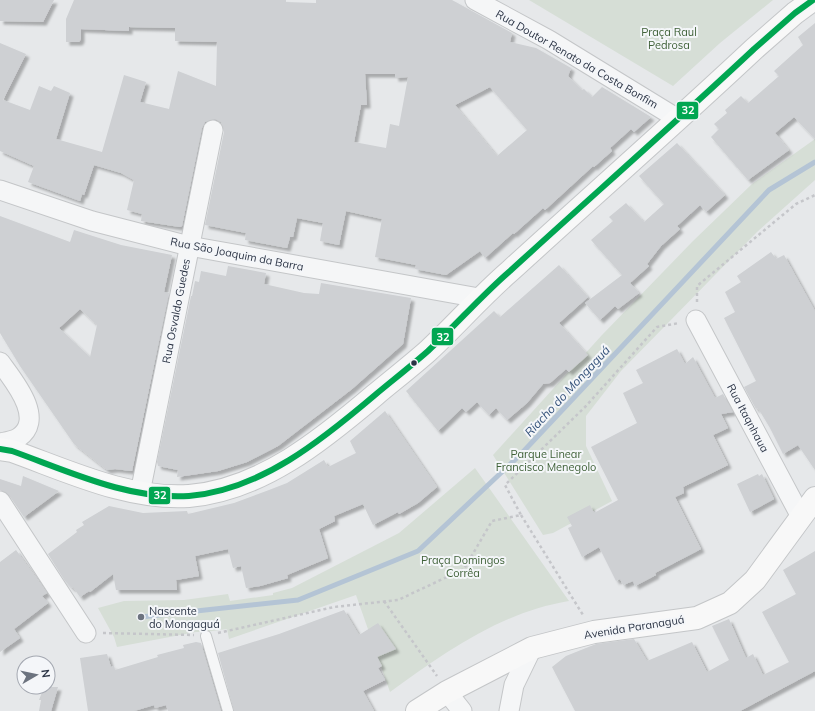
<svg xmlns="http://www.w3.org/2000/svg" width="815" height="711" font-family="Mulish,sans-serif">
<defs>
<filter id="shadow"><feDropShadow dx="3.5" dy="3.5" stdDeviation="1" flood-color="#0004"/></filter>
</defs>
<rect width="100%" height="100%" fill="#e6e8ea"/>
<g fill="#d6ded6">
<path d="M529,0H773L720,43L673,86Z"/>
<path d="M815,139V180L757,232L621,371L586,416V446L612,501L553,533L543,535L493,455L602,335L693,241L752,184Z"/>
<path d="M475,468L569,601C501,612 444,653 390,692L356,595L229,639L227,629L205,632H196L117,647L114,637L98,608L124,601L184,600L228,594L230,601L273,595V593L292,588L399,533Z"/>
</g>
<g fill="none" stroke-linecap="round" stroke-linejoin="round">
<path stroke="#b4c4d5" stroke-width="5" d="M141,617L298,600L418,551L521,454L769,190L815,162"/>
</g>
<g fill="#ced0d3" fill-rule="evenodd" filter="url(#shadow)">
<path d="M0,0H54L43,22L0,21Z"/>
<path d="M74,0H286V2L316,3V0H452L512,33L510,42L536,48L571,68L568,76L582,90L584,89L592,97L602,87L651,117L634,132L631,129L610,148L612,151L604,158L594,167L593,166L545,210L543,208L514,234L513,233L485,258L480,251L446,275L415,269L416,265L375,257L382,219L346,211L339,245L320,241L323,223L297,218L293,237H290L287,248L245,240L246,233L205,225L224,132L221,122L215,119L205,122L202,128L182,226L180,227L141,221L142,214L127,210L134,180L121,173L94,165L84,195L82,194L80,201L28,182L34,166L0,151V43L26,54L3,100L30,110L39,86L51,91L54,86L70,93L56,139L102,152L124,75L146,82L140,102L169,109L178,71L216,86L217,42L175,41V28L129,27V31L81,29V39L79,42H66V19ZM365,74H395V78L408,77L399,126L390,124L386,148L354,142L361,105H367ZM490,87L527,130L497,156L455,105Z"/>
<path d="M815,23V139L794,117L775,133L789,150L748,180L711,137L719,129L714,124L727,113L725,110L741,96L748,103L779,76L774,71L803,45L798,37Z"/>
<path d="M677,143L725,195L706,212L700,205L677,226L680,229L661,246L647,264L649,266L630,283L639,293L618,309L615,306L600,320L585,303L622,275L591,240L613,221L609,217L626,203L644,222L664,204L639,176Z"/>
<path d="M0,216L70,242L74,230L121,245L172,255L164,292L169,293L132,471L115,469L107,470L74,444L20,366L0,333ZM80,309L97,325L90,357L59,328Z"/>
<path d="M771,252L776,259L784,255L815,311V470L798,445L783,454L770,428L758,408L756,409L744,387L756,381L724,318L735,312L725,292L741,282L737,276Z"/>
<path d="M559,265L588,297L559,323L588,355L569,372L566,369L550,383L543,384L527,403L507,420L496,408L489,415L477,402L466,412L462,408L438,431L406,391L494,311L500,317Z"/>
<path d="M228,266L266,273L264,284L304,293L319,294L321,283L411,298L403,344L352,389L278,446L247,462L218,471L177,477L178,470L158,466L157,462L191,296H192L195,281L199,282L201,271L226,276Z"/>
<path d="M677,349L685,364L693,357L715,398L723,394L733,412L721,414L728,428L713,435L728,465L683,487L684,493L675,497L701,549L655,573L656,575L635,586L633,581L623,585L620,579L616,581L599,547L582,557L568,528L572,526L567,517L590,505L594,513L618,500L591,447L637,423L623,393L643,383L636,370Z"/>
<path d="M385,411L437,487L418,503L399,514L398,512L373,525L363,504L334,516L335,521L319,529L328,558L287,575L288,578L260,586L246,588L241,566L233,568L228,549L195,556L199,576L176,580L177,590H116L113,574L90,592L89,591L80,597L73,587L72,588L65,581L48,554L77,532L76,530L84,525L82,522L109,506L143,513L187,511L188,514L234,503L269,490L287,483L324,460L328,467L356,453L350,441Z"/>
<path d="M758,474L759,476L762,474L774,499L750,512L737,484Z"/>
<path d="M23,476L59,491L24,517L9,495L0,490V479L21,486Z"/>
<path d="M16,550L47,593L42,596L48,603L14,629L20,638L0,652V562Z"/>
<path d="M815,551V671L740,711H575L552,667L566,656L596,644L634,639L647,661L692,642L707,672L729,660L712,626L729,619L746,658L753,654L763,675L789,662L762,612L796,594L783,570Z"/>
<path d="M344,610L359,635L378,623L396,649L377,657L382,666L378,668L385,680L363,691L374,711H234L218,653L279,634Z"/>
<path d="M196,642L201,643L221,711H168L166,705L155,708L154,705L134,711H88L80,658L107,654L111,667L114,666L115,670L158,657L157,655L184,648L183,645Z"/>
<path d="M44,687H58L51,711H39L41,700H39Z"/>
</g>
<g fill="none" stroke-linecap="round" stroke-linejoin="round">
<g stroke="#c4c6c8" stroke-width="12">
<path id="lane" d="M206,636L228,711"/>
</g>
<g stroke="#c4c6c8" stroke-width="21">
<g id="street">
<path d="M475,0L549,40L678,119"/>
<path d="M0,190L92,221L189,246L479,298"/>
<path d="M696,320L800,515"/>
<path d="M0,362C12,379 47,419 18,438C13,441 5,442 0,443"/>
<path d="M140,493L213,130"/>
<path d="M0,501L86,633"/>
<path d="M447,692L462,711"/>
<path d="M509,711L514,685L532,648"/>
</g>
</g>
<g stroke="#c4c6c8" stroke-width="24">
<g id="secondary">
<path d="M0,449L12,451C68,471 128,500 189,496C261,490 322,440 375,395C393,380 411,366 428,351C456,325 481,296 510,271C591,197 674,124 754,49L795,13L813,0"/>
<path d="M417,711L447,692L532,648L594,632L697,618L730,603L755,580L815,498"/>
</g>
</g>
<g stroke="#c5c6ca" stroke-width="2.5" stroke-dasharray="3 3" stroke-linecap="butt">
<path d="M697,302V286L796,204L815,195"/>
<path d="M521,515L583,615"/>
<path d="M384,601L437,676"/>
<path d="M103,633L194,635"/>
<path d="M218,633L334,607L398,600L464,569L492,521L521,515L505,485L586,406L657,327L679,323"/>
</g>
<use href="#lane" stroke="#f5f6f7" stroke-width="10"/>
<use href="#street" stroke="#f5f6f7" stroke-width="19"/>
<use href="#secondary" stroke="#f8f8f8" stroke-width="22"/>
<g stroke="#f4f6f9" stroke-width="9">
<path id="bus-1" d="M0,449L12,451C68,471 128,500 189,496C261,490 322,440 375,395C393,380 411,366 428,351C456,325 481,296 510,271C591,197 674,124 754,49L795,13L813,0"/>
</g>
<use href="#bus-1" stroke="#00a651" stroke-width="6"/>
</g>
<circle fill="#2b3445" stroke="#f4f6f9" stroke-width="1.5" cx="414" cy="363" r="3.5"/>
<circle fill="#6c737f" stroke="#f4f6f9" stroke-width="1.5" cx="141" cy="617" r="4"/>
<g text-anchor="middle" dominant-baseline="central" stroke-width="4" stroke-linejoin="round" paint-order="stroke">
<g font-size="11" fill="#3f6138" stroke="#f4f6f9">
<text x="669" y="32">Praça Raul<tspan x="669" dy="13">Pedrosa</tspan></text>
<text x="546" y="454">Parque Linear<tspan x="546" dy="13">Francisco Menegolo</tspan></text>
<text x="463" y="560">Praça Domingos<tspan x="463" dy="13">Corrêa</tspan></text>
</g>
<g font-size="11" fill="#2b3445" stroke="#f4f6f9">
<text transform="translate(577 59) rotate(30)">Rua Doutor Renato da Costa Bonfim</text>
<text transform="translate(237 254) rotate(11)">Rua São Joaquim da Barra</text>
<text transform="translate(176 311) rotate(-79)">Rua Osvaldo Guedes</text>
<text transform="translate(748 418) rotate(62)">Rua Itaqnhaua</text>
<text transform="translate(634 627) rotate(-9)">Avenida Paranaguá</text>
</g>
<g font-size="11" fill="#2b3445" stroke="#f4f6f9" text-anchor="start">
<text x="149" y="611">Nascente<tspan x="149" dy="13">do Mongaguá</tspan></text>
</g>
<g font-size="12" font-style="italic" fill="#34527a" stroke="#f4f6f9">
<text transform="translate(567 391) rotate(-47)">Riacho do Mongaguá</text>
</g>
</g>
<g stroke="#f4f6f9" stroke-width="1.5">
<rect x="676" y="101" width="23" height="19" rx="4" fill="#00a651"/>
<rect x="431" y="327" width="23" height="19" rx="4" fill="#00a651"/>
<rect x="148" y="486" width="23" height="19" rx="4" fill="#00a651"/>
</g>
<g font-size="11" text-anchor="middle" font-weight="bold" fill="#fff">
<text x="688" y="114">32</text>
<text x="443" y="341">32</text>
<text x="160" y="499">32</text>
</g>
<g transform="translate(36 675) rotate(81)"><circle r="19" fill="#f4f6f9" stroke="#a4a8b1"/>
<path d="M0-3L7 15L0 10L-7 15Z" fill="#6c737f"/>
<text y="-6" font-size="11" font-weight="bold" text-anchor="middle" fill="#2b3445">N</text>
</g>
</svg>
